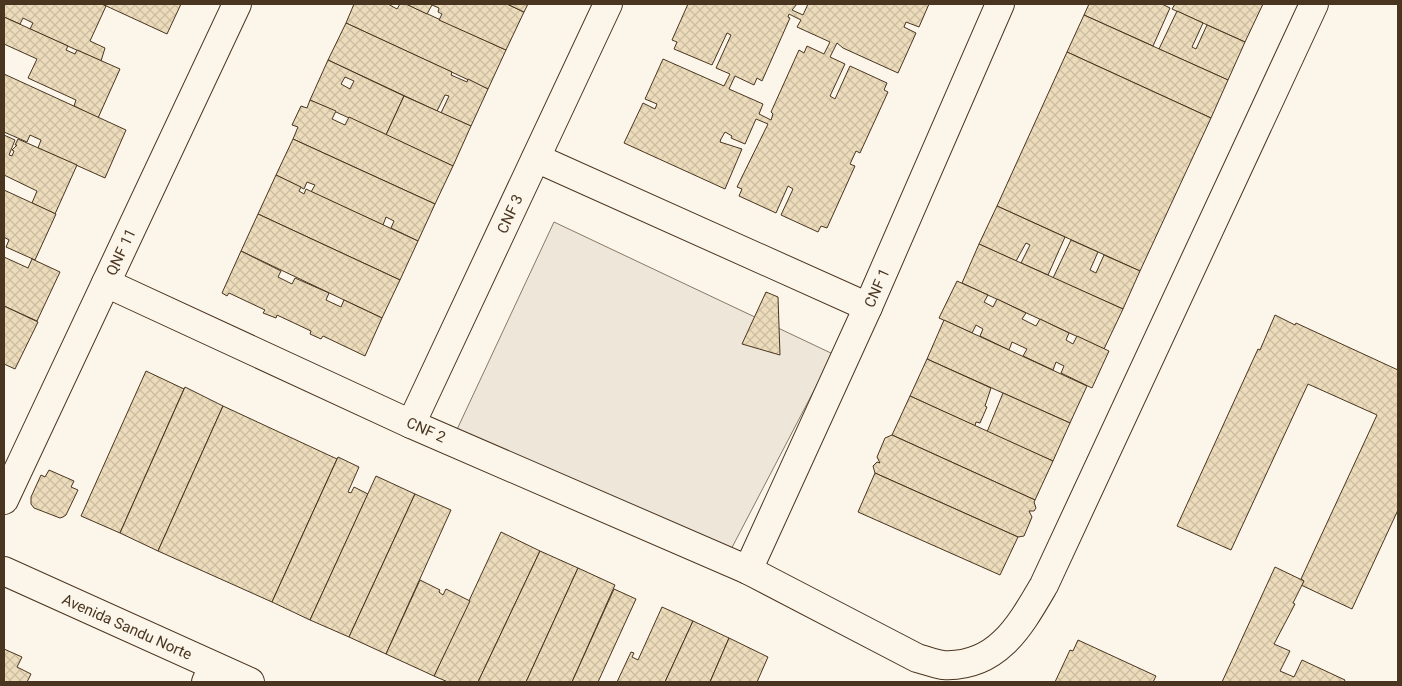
<svg xmlns="http://www.w3.org/2000/svg" width="1402" height="686" font-family="Roboto,sans-serif">
<defs>
<pattern id="building-cross-hatch" width="8" height="8" patternUnits="userSpaceOnUse" patternTransform="scale(1.25)"><rect width="8" height="8" fill="#ecdcbc"/><path d="M0 0l8 8M0 8l8-8" fill="none" stroke="#ccbda1"/></pattern>
</defs>
<rect width="100%" height="100%" fill="#fbf6e9"/>
<path fill="#ede6d9" stroke="#887966" d="M554,222L833,354L726,559L453,438Z"/>
<g fill="url(#building-cross-hatch)" stroke="#4a3520" fill-rule="evenodd">
<path d="M4,4H102L106,6L90,41L105,48L101,61L30,29L33,23L23,18L20,24L4,17Z"/>
<path d="M102,4H181L167,34Z"/>
<path d="M354,4H388L397,9L400,4H406L506,50L488,89L346,23Z"/>
<path d="M406,4H507L524,12L506,50L439,20L442,14L438,12L439,8L432,5L427,14Z"/>
<path d="M507,4H528L524,12Z"/>
<path d="M688,4H797L792,10L803,15L808,4H929L919,27L906,22L904,27L916,33L898,73L843,48L837,43L830,57L845,64L830,96L835,99L850,66L887,83L884,90L888,92L860,153L856,151L850,164L855,166L827,228L821,226L818,232L781,215L793,189L788,186L776,213L739,196L742,189L737,187L768,124L756,119L745,144L731,138L732,136L725,132L721,139L720,142L742,149L725,189L624,143L643,103L655,109L657,104L645,99L663,59L724,86L730,74L716,68L731,35L727,33L712,65L674,49L677,42L672,40ZM789,14L801,20L797,27L830,42L824,54L807,46L804,53L799,50L771,112L773,114L771,120L759,114L763,104L729,89L735,76L754,85L757,78L762,81L790,18L788,17Z"/>
<path d="M1089,4H1162L1170,8L1153,46L1084,15Z"/>
<path d="M1175,4H1263L1245,42L1172,9Z"/>
<path d="M1177,11L1203,23L1192,47L1196,49L1207,25L1245,42L1228,80L1159,49Z"/>
<path d="M1084,15L1228,80L1211,118L1067,52Z"/>
<path d="M4,17L68,46L66,50L75,54L77,50L120,69L98,118L74,106L76,100L28,78L37,59L4,44Z"/>
<path d="M346,23L452,72L451,75L467,82L468,79L488,89L471,126L441,113L449,96L445,95L437,111L328,60Z"/>
<path d="M1067,52L1211,118L1140,271L997,206Z"/>
<path d="M328,60L404,96L386,135L310,100ZM345,77L354,81L350,89L341,84Z"/>
<path d="M4,74L126,130L105,178L38,148L41,140L30,135L27,142L4,132Z"/>
<path d="M404,96L471,126L453,166L386,135Z"/>
<path d="M310,100L336,111L332,119L345,125L349,117L453,166L435,204L293,139L298,127L292,125L301,106L307,108Z"/>
<path d="M4,135L15,140L9,155L12,156L14,151L12,150L17,145H15L18,139L77,165L55,214L32,203L37,191L4,175Z"/>
<path d="M293,139L435,204L418,241L391,228L394,221L386,217L383,225L311,192L315,185L307,182L304,189L276,175Z"/>
<path d="M276,175L301,187L299,191L304,194L306,189L418,241L400,280L258,214Z"/>
<path d="M4,190L56,214L35,260L6,247L9,240L4,237Z"/>
<path d="M997,206L1065,237L1048,275L1021,263L1030,245L1026,243L1016,261L979,244Z"/>
<path d="M258,214L400,280L382,318L241,251Z"/>
<path d="M1071,240L1098,252L1090,270L1096,273L1104,255L1140,271L1123,309L1053,278Z"/>
<path d="M979,244L1123,309L1104,349L962,283Z"/>
<path d="M241,251L281,271L278,277L292,284L295,278L329,293L326,300L341,307L344,300L382,318L365,356L323,336L321,339L310,334L311,331L277,315L276,318L263,313L265,310L229,293L227,296L222,293Z"/>
<path d="M4,257L28,268L32,259L60,272L37,321L4,306Z"/>
<path d="M957,281L988,295L984,302L993,307L997,299L1026,313L1022,319L1036,326L1040,319L1069,333L1066,340L1073,344L1077,336L1109,351L1092,388L1061,373L1064,366L1056,362L1053,370L1023,356L1027,349L1012,342L1009,350L980,336L983,329L976,325L972,333L939,318Z"/>
<path d="M766,292L778,297L780,355L742,344Z"/>
<path d="M4,306L38,322L15,369L4,364Z"/>
<path d="M1275,315L1295,325L1296,323L1398,370V510L1352,609L1301,585L1304,581L1301,579L1377,415L1308,384L1231,550L1177,526L1258,349L1260,350Z"/>
<path d="M944,320L1087,386L1070,423L927,359Z"/>
<path d="M927,359L991,388L985,406L987,407L980,423L976,422L975,426L910,396Z"/>
<path d="M146,371L184,389L120,533L81,516Z"/>
<path d="M185,387L223,406L158,551L120,533Z"/>
<path d="M1003,393L1070,423L1053,461L987,432Z"/>
<path d="M910,396L1053,461L1035,500L892,435Z"/>
<path d="M223,406L337,459L272,602L158,551Z"/>
<path d="M892,435L1035,500L1034,502L1036,508L1034,511H1029L1032,517L1024,536L1018,537L875,473L873,466L877,462L880,463L877,457L885,438Z"/>
<path d="M338,457L359,467L348,492L351,493L354,487L368,494L310,620L272,602Z"/>
<path d="M49,470L74,481L71,487L78,490L66,515L63,517L60,518L34,508L31,504V497L41,475L45,477Z"/>
<path d="M875,473L1018,537L1000,575L858,512Z"/>
<path d="M376,476L415,494L349,637L310,620Z"/>
<path d="M415,494L451,510L386,654L349,637Z"/>
<path d="M501,532L540,551L478,682H448L434,676Z"/>
<path d="M540,551L578,568L526,682H478Z"/>
<path d="M1275,567L1304,581L1293,603L1295,604L1274,644L1290,651L1280,671L1294,677L1302,660L1345,680L1344,682H1222Z"/>
<path d="M578,568L615,585L572,682H526Z"/>
<path d="M420,580L440,590L439,592L443,595L446,589L470,601L434,676L386,654Z"/>
<path d="M614,589L636,599L598,682H572Z"/>
<path d="M662,607L693,621L665,682H617L631,652L634,653L632,657L638,660Z"/>
<path d="M693,621L729,638L710,682H665Z"/>
<path d="M729,638L768,657L757,682H710Z"/>
<path d="M1078,640L1156,676L1153,682H1055L1070,650L1073,651Z"/>
<path d="M4,649L22,657L17,667L31,674L27,682H4Z"/>
</g>
<g fill="none" stroke-linecap="round" stroke-linejoin="round">
<g stroke="#4a3520" stroke-width="30">
<g id="minor">
<path d="M536,158L868,307"/>
<path d="M106,283L411,424L748,570L917,658C925,660 935,664 943,665C997,668 1020,626 1044,585L1314,4"/>
<path d="M411,424L608,4"/>
<path d="M4,500L237,4"/>
<path d="M748,570L868,307L1000,4"/>
<path d="M206,682L213,666"/>
</g>
</g>
<g stroke="#4a3520" stroke-width="30">
<path id="major" d="M4,571L250,682"/>
</g>
<use href="#minor" stroke="#fbf6e9" stroke-width="28"/>
<use href="#major" stroke="#fbf6e9" stroke-width="28"/>
</g>
<g text-anchor="middle" dominant-baseline="central" stroke-width="4" stroke-linejoin="round" paint-order="stroke">
<g font-size="15" fill="#4a3520" stroke="#fbf6e9">
<text transform="translate(510 214) rotate(-65)">CNF 3</text>
<text transform="translate(121 252) rotate(-65)">QNF 11</text>
<text transform="translate(877 288) rotate(-66)">CNF 1</text>
<text transform="translate(426 430) rotate(24)">CNF 2</text>
<text transform="translate(127 627) rotate(24)">Avenida Sandu Norte</text>
</g>
</g>
<rect width="1402" height="686" fill="none" stroke="#4a3520" stroke-width="10"/>
</svg>
